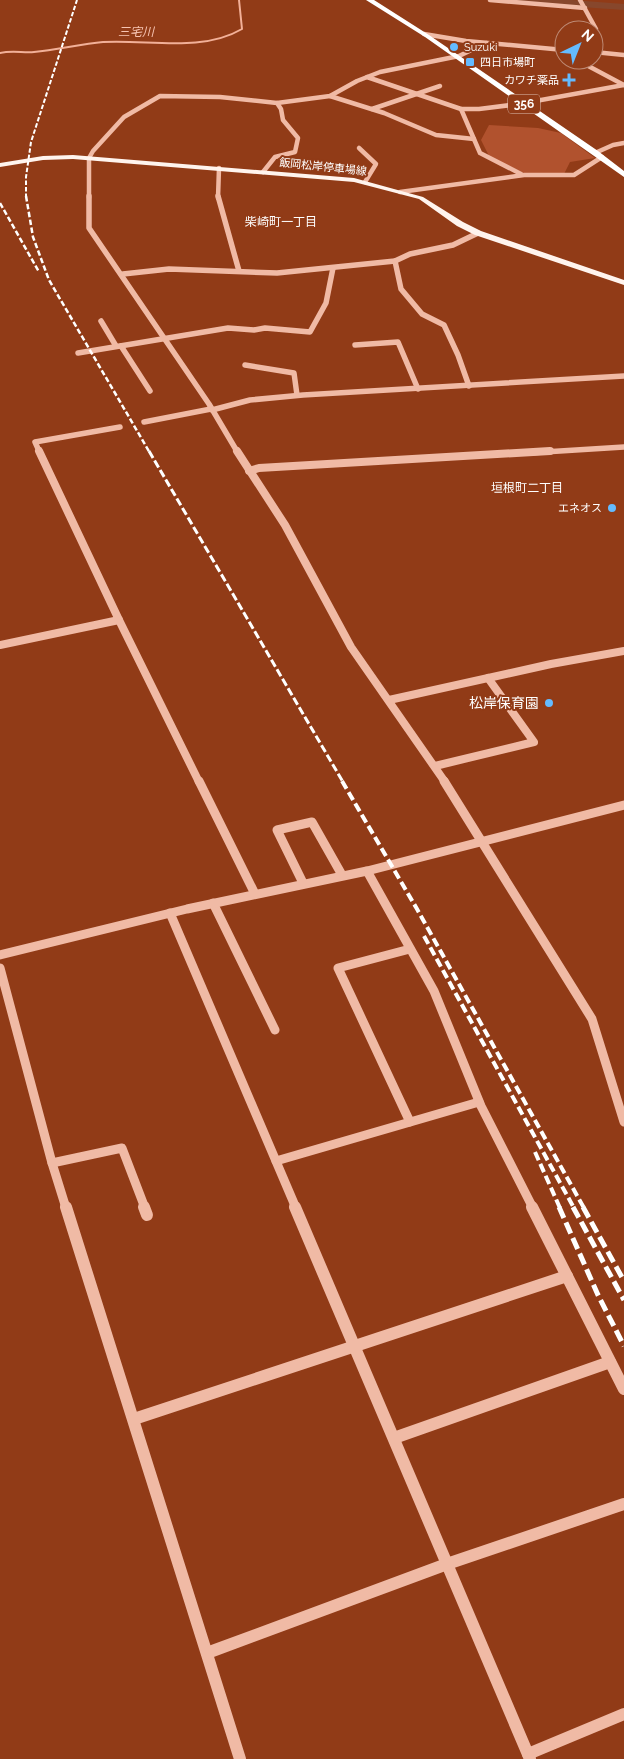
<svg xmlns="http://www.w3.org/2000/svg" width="624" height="1759" font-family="Raleway,'Noto Sans JP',sans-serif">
<rect width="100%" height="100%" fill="#913b17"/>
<path fill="#b1522e" d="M489,125L538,128L561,133L595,158L570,162L564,174H526L489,156L481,140Z"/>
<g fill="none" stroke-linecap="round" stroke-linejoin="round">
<path stroke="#f2b098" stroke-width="2" d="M0,53C12,50 23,53 34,52C57,50 80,44 103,42C147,39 201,53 242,29L239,0"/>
<path fill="#87472c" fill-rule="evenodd" d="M516,0H572L624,4V10L522,3Z"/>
<g stroke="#f0baa5" stroke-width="4.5">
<path d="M490,0L585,8"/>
<path d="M580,0L596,29L594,42"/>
<path d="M424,34L466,41L564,50"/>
<path d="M594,52L624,55"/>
<path d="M577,60L624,85"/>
<path d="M367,77L461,109H479L519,104L624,85"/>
<path d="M330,96L384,113L436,135L474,139"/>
<path d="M277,103L330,96L357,81L380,72L459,56L486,43"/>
<path d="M372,109L440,86"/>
<path d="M461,109L480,153L521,174"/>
<path d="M359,148L376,164L365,182"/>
<path d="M595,153L613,145L624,143"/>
<path d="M400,192L524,175H574L602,157"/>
<path d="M89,198V158L93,151L124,117L160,96L220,97L277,103L281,109L283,120L298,138L295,152L275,157L263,172"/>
<path d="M218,198L219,168"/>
</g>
<g stroke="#f0baa5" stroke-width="5.5">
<path d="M89,196V228L209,404L238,453"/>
<path d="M218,196L239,271"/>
<path d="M395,261L401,289L422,314L444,325L458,355L469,386"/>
<path d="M123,274L169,269L277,273L395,261L410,254L453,245L478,233"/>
<path d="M101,321L116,346"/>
<path d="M355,345L398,342L418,389"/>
<path d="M121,346L150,391"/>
<path d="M78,353L228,328L254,330L265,328L310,332L326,303L333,268"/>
<path d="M245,365L294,373L297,395"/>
<path d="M212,410L250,400L303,395L624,376"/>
<path d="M144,422L211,409"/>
<path d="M40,453L35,442L120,427"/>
<path d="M528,453L624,447"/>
</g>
<g stroke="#f0baa5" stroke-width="8">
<path d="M39,451L119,620L199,782"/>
<path d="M237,451L285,525L351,647L445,782"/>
<path d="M249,471L259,468L550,451"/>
<path d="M0,645L119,620"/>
<path d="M389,700L551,664L624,651"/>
<path d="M435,766L534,742L488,678"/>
</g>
<g stroke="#f0baa5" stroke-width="9">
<path d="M199,781L255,894"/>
<path d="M444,781L592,1019L624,1122"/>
<path d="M367,871L434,991L481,1106L533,1208"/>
<path d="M303,883L277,830L312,822L342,875"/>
<path d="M213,903L275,1030"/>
<path d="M170,913L296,1208"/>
<path d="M410,949L338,968L410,1122"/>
<path d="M0,955L187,909L367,871L624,805"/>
<path d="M0,968L52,1163L66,1208"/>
<path d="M276,1161L479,1102"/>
<path d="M52,1163L122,1148L145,1208"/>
</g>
<g stroke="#f0baa5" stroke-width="12">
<path d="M66,1207L240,1759"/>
<path d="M144,1207L147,1215"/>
<path d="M295,1207L530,1759"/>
<path d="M532,1207L624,1389"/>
<path d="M134,1419L567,1276"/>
<path d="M394,1438L610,1362"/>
<path d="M207,1653L447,1564L624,1504"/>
<path d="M528,1754L624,1714"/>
</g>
<path fill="#fff4ee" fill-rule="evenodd" d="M73,155L354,178L423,197L463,222L481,231L624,280V285L475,235L457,226L419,199L354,182L73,159L43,160L0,167V163L43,156Z"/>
<path fill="#fff" fill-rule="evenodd" d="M366,0H374L429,35L598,151L624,171V177L425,37Z"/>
<path stroke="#fff" stroke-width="2" stroke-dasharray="4.5 2" stroke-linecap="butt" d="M26,198V177L31,142L77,0"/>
<g stroke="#fff" stroke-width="2.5" stroke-dasharray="5.5 2.5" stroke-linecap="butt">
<path d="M26,196L33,237L49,280L150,453"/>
<path d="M0,203L39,272"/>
</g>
<path stroke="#fff" stroke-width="3" stroke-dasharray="8 3" stroke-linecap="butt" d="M149,451L343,782"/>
<g stroke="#fff" stroke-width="4" stroke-dasharray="9 4" stroke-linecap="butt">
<path d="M342,781L417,909L584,1208"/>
<path d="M424,936L574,1208"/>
<path d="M535,1152L560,1208"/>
</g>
<g stroke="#fff" stroke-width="5" stroke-dasharray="12 5" stroke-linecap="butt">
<path d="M559,1207L598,1295L624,1346"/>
<path d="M573,1207L624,1300"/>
<path d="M583,1207L624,1281"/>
</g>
</g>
<g fill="#64bbff" stroke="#913b17" stroke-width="2">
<circle cx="454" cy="47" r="5"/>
<rect x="465" y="57" width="10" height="10" rx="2.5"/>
<path d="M566.5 72.5h5v5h5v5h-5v5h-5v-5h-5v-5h5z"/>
<circle cx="612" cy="508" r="5"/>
<circle cx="549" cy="703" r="5"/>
</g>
<g text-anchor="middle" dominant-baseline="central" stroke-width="4" stroke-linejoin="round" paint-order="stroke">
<g font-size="11" fill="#fff" stroke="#913b17" text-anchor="start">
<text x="464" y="47">Suzuki</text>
<text x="480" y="62">四日市場町</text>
<text x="559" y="80" text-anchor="end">カワチ薬品</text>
<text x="602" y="508" text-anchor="end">エネオス</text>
</g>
<g font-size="11" fill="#fff" stroke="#913b17">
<text transform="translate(323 167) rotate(6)">飯岡松岸停車場線</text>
</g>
<g font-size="12" font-style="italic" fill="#f7c4b2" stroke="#913b17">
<text x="136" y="32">三宅川</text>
</g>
<rect fill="#913b17" stroke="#dec4b9" stroke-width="1" x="508" y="94.5" width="32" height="19" rx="4"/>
<g font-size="12" font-weight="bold" fill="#fff">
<text x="524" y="104">356</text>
</g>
<g font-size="12" fill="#fff" stroke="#913b17">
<text x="281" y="222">柴崎町一丁目</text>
<text x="527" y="488">垣根町二丁目</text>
</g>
<g font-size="14" fill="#fff" stroke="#913b17" text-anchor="end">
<text x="539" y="703">松岸保育園</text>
</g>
</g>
<g transform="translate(579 45) rotate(43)"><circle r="24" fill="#913b17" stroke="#bd8974"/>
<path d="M0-4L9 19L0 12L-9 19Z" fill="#64bbff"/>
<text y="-8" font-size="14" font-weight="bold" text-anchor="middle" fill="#ffffff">N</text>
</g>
</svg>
